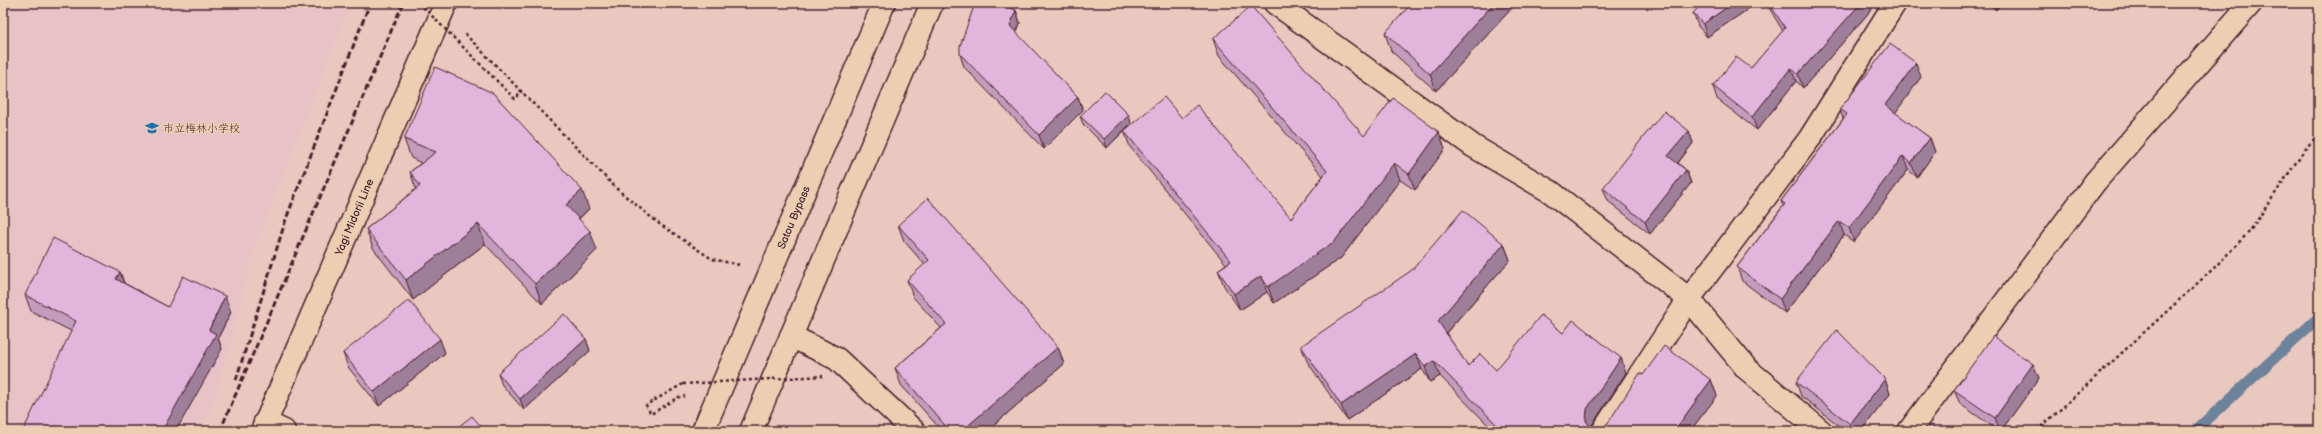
<svg xmlns="http://www.w3.org/2000/svg" width="2322" height="434" font-family="'Balsamiq Sans','Klee One',sans-serif">
<rect width="100%" height="100%" fill="#e9c8bf"/>
<filter id="ink" filterUnits="userSpaceOnUse"><feTurbulence type="fractalNoise" baseFrequency=".025" numOctaves="2"/><feDisplacementMap in="SourceGraphic" scale="8" xChannelSelector="R" yChannelSelector="G"/><feConvolveMatrix kernelMatrix="1 2 1 2 8 2 1 2 1" color-interpolation-filters="sRGB"/></filter>
<g filter="url(#ink)">
<path fill="#e7c3c8" d="M3,3H351L253,254L216,398L200,431H3Z"/>
<g fill="none" stroke-linecap="round" stroke-linejoin="round">
<path stroke="#6d829b" stroke-width="11" d="M2195,431L2319,317"/>
<g stroke="#4a1f2b" stroke-width="25">
<g id="minor">
<path d="M1275,3L1473,146L1551,192L1689,299L1747,369L1821,431"/>
<path d="M791,336L837,359L914,431"/>
<path d="M265,422L284,431"/>
<path d="M1603,431L1689,299L1810,138L1895,3"/>
<path d="M1909,431L2095,182L2251,3"/>
</g>
</g>
<g stroke="#4a1f2b" stroke-width="25">
<g id="major">
<path id="s1" d="M262,431L446,3"/>
</g>
</g>
<g stroke="#4a1f2b" stroke-width="25">
<g id="highway">
<path id="s2" d="M703,431L884,3"/>
<path d="M751,431L932,3"/>
</g>
</g>
<g stroke="#4a1f2b" stroke-width="2.5" stroke-dasharray="3 3" stroke-linecap="butt">
<path d="M465,34L618,190L658,223L712,259L740,265"/>
<path d="M462,46L515,99L522,92"/>
<path d="M683,384L646,405L651,414L679,397L685,396"/>
<path d="M2037,431L2214,268L2250,231L2305,149L2319,134"/>
</g>
<use href="#minor" stroke="#eccfb3" stroke-width="22"/>
<use href="#major" stroke="#eccfb3" stroke-width="22"/>
<use href="#highway" stroke="#eccfb3" stroke-width="22"/>
<g stroke="#4a1f2b" stroke-width="3" stroke-dasharray="6 3" stroke-linecap="butt">
<path d="M236,380L286,219L370,3"/>
<path d="M220,431L403,3"/>
</g>
<g stroke="#4a1f2b" stroke-width="2.5" stroke-dasharray="3 3" stroke-linecap="butt">
<path d="M419,3L461,45"/>
<path d="M683,384L823,376"/>
</g>
</g>
<g fill="#c29dbd" stroke="#4a1f2b">
<path d="M1700,3H1757L1707,37L1698,26L1693,13L1701,5Z"/>
<path d="M1766,3H1870L1872,9L1803,88L1796,81L1757,130L1717,99L1713,86L1751,68L1783,31Z"/>
<path d="M1987,3H2001L1996,10Z"/>
<path d="M1512,8L1436,91L1391,51L1385,33Z"/>
<path d="M1016,10L1020,23L1016,34L1078,97L1083,110L1044,149L964,67L960,54Z"/>
<path d="M1213,39L1364,136L1445,149L1415,190L1400,180L1341,258L1274,303L1267,292L1240,310L1224,286L1218,270L1226,264L1130,147L1124,131L1107,148L1083,124L1080,116L1131,123L1127,128L1291,218L1323,176L1219,56Z"/>
<path d="M1921,77L1895,113L1930,138L1935,152L1917,177L1908,170L1854,242L1844,235L1785,313L1742,281L1737,267L1783,206L1781,201L1843,119L1840,109Z"/>
<path d="M1689,131L1693,143L1678,163L1686,170L1691,183L1650,234L1608,201L1603,188Z"/>
<path d="M404,139L589,209L579,219L597,250L542,304L485,244L413,300L373,248L366,229L416,189L410,172L421,163L411,158Z"/>
<path d="M898,225L1058,347L1064,364L987,431H942L901,385L895,368L941,328L913,297L907,280L925,265L904,241Z"/>
<path d="M1504,244L1510,260L1446,333L1468,366L1496,370L1563,333L1621,358L1626,373L1592,425V427L1596,428L1603,427L1608,423L1643,375L1711,380L1717,396L1690,431H1494L1440,376L1430,382L1422,369L1347,420L1307,361L1301,346Z"/>
<path d="M120,272L124,283L168,307L231,312L218,338L222,349L71,331L31,311L25,295Z"/>
<path d="M586,339L590,351L524,410L502,385L498,373Z"/>
<path d="M343,353H445L379,406L348,367Z"/>
<path d="M2033,364L2039,378L2001,431H1999L1960,404L1954,390Z"/>
<path d="M1885,379L1890,394L1861,431H1846L1801,396L1796,382Z"/>
</g>
<g fill="#9e7f9a" stroke="#4a1f2b">
<path d="M1494,3H1511L1512,8L1436,91L1430,74Z"/>
<path d="M1733,3H1757L1707,37L1703,24Z"/>
<path d="M1861,3H1870L1872,9L1803,88L1798,74Z"/>
<path d="M1994,3H2001L1996,10Z"/>
<path d="M1016,10L1020,23L1014,40L1010,26Z"/>
<path d="M1916,63L1921,77L1891,119L1885,105Z"/>
<path d="M1791,68L1796,81L1757,130L1752,117Z"/>
<path d="M1078,97L1083,110L1044,149L1039,135Z"/>
<path d="M1129,115L1131,123L1107,148L1104,139Z"/>
<path d="M1689,131L1693,143L1673,169L1668,156Z"/>
<path d="M1439,132L1445,149L1415,190L1409,174Z"/>
<path d="M1930,138L1935,152L1917,177L1911,163Z"/>
<path d="M1903,156L1908,170L1854,242L1849,228Z"/>
<path d="M1394,163L1400,180L1341,258L1274,303L1268,287Z"/>
<path d="M1686,170L1691,183L1650,234L1645,222Z"/>
<path d="M582,190L589,209L573,224L566,205Z"/>
<path d="M1839,221L1844,235L1785,313L1780,299Z"/>
<path d="M478,224L485,244L413,300L406,280Z"/>
<path d="M590,231L597,250L542,304L535,284Z"/>
<path d="M1504,244L1510,260L1443,336L1438,321Z"/>
<path d="M120,272L126,288L116,279Z"/>
<path d="M1261,276L1267,292L1240,310L1234,294Z"/>
<path d="M225,296L231,312L218,338L222,349L176,431H162Z"/>
<path d="M440,339L445,353L379,406L374,392Z"/>
<path d="M586,339L590,351L524,410L520,399Z"/>
<path d="M1058,347L1064,364L987,431H962Z"/>
<path d="M1416,354L1422,369L1347,420L1341,405Z"/>
<path d="M1621,358L1626,373L1592,425V431L1586,421L1587,409Z"/>
<path d="M1434,361L1440,376L1430,382L1425,367Z"/>
<path d="M2033,364L2039,378L2001,431H2000L1995,418Z"/>
<path d="M1885,379L1890,394L1861,431H1852L1850,424Z"/>
<path d="M1711,380L1717,396L1690,431H1674Z"/>
</g>
<g fill="#e2b6dc" stroke="#4a1f2b">
<path d="M975,3H996L1016,10L1010,26L1078,97L1039,135L960,54V46Z"/>
<path d="M1412,3H1494L1430,74L1385,33Z"/>
<path d="M1703,3H1733L1703,24L1693,13Z"/>
<path d="M1769,3H1861L1798,74L1791,68L1752,117L1713,86L1736,57L1751,68L1785,28Z"/>
<path d="M1251,6L1364,136L1393,98L1439,132L1409,174L1394,163L1335,241L1268,287L1261,276L1234,294L1218,270L1231,261L1124,131L1164,97L1182,118L1197,105L1291,218L1327,171L1213,39Z"/>
<path d="M1890,44L1916,63L1885,105L1930,138L1911,163L1903,156L1849,228L1839,221L1780,299L1737,267L1785,204L1781,201L1847,114L1840,109Z"/>
<path d="M435,67L493,93L582,190L566,205L590,231L535,284L478,224L406,280L366,229L420,186L410,172L436,152L404,139Z"/>
<path d="M1105,91L1129,115L1104,139L1080,116Z"/>
<path d="M1664,111L1689,131L1668,156L1686,170L1645,222L1603,188Z"/>
<path d="M928,198L1058,347L962,431H950L895,368L946,324L907,280L929,260L898,225Z"/>
<path d="M1463,210L1504,244L1438,321L1468,366L1480,354L1496,370L1541,315L1563,333L1573,320L1621,358L1587,409L1586,421L1590,426L1596,428L1603,427L1608,423L1640,373L1643,375L1664,346L1711,380L1674,431H1503L1434,361L1425,367L1416,354L1341,405L1301,346L1412,270Z"/>
<path d="M53,238L120,272L116,279L168,307L183,276L225,296L209,330L216,334L162,431H23L76,321L25,295Z"/>
<path d="M409,300L440,339L374,392L343,353Z"/>
<path d="M564,314L586,339L520,399L498,373Z"/>
<path d="M1837,330L1885,379L1850,424L1796,382Z"/>
<path d="M1993,336L2033,364L1995,418L1954,390Z"/>
<path d="M472,416L485,431H453Z"/>
<path d="M1932,425L1938,431H1926Z"/>
</g>
</g>
<defs>
<g id="school-bare" transform="scale(1.08)"><path d="M0-5L7-2L0 1L-7-2ZM-4 1L0 2.5L4 1V4Q0 6-4 4Z" fill="#1f6fb2" stroke="#eccfb3" stroke-width="2.5" paint-order="stroke"/></g>
</defs>
<g fill-rule="evenodd">
<use href="#school-bare" x="152" y="128"/>
</g>
<g text-anchor="middle" dominant-baseline="central" stroke-width="3" stroke-linejoin="round" paint-order="stroke">
<g font-size="11" fill="#4a1f2b" stroke="#eccfb3" text-anchor="start">
<text x="163" y="128">市立梅林小学校</text>
</g>
<g font-size="11" fill="#4a1f2b" stroke="#eccfb3">
<text stroke="none"><textPath href="#s1" startOffset="233">Yagi Midorii Line</textPath></text>
<text stroke="none"><textPath href="#s2" startOffset="232">Satou Bypass</textPath></text>
</g>
</g>
<rect width="2322" height="434" fill="none" stroke="#eccfb3" stroke-width="16"/>
<rect x="8" y="8" width="2306" height="418" fill="none" stroke="#4a1f2b" stroke-width="1.5" filter="url(#ink)"/>
</svg>
